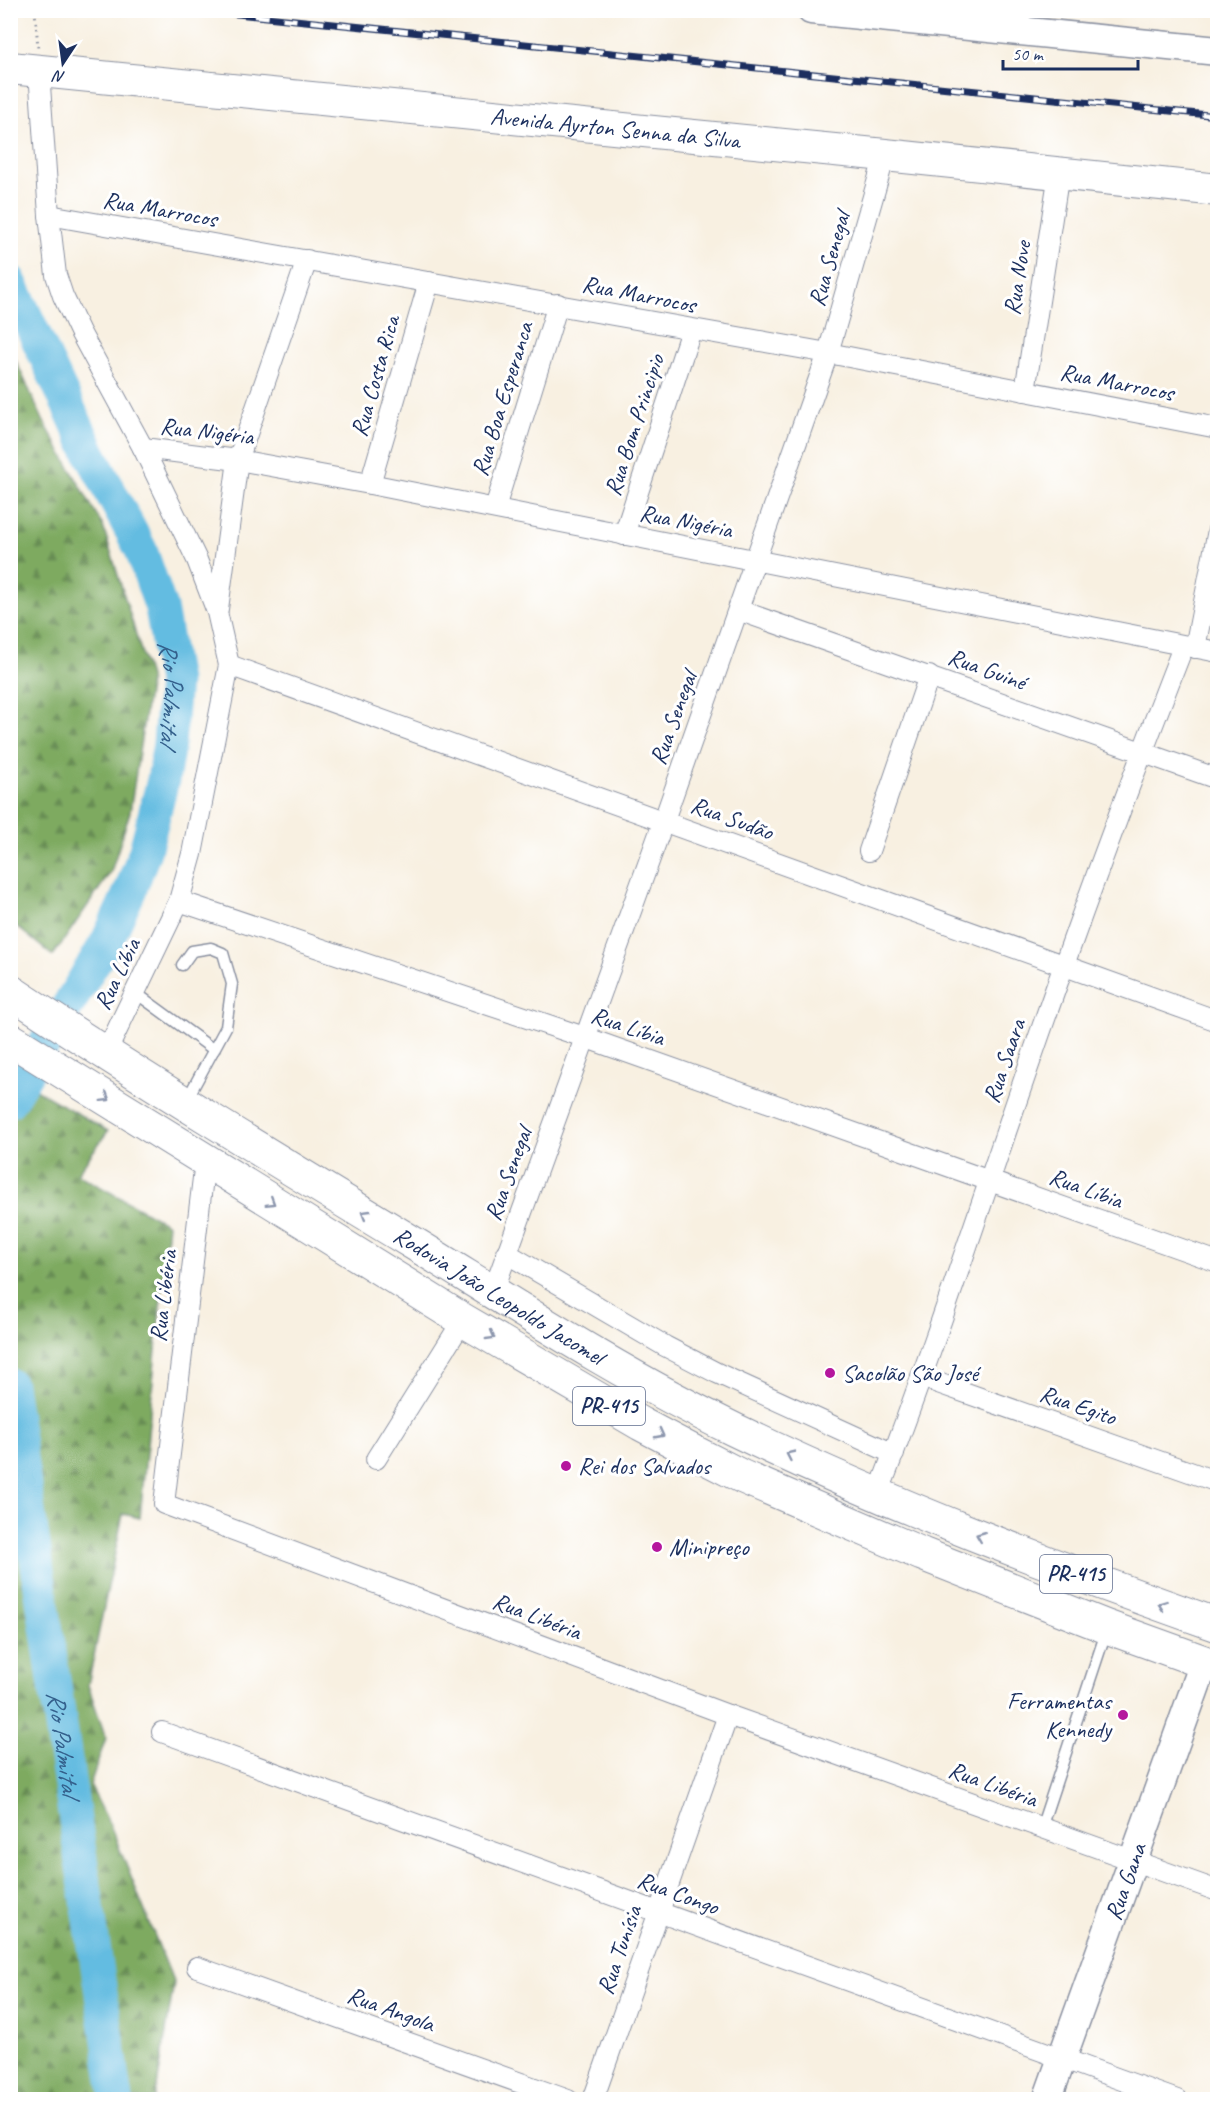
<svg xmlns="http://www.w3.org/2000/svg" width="1228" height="2110" font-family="Caveat,sans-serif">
<defs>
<pattern id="forest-firs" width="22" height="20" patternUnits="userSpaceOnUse" patternTransform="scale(1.5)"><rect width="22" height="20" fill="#7eaa61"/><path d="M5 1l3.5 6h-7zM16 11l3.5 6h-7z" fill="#668b53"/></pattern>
</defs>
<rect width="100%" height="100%" fill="#fff"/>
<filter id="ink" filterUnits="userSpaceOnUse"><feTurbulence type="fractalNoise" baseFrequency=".0167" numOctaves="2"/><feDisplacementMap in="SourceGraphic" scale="12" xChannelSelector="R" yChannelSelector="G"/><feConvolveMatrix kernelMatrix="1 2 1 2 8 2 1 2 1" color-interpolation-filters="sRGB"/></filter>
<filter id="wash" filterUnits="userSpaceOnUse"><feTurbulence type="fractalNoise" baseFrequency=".008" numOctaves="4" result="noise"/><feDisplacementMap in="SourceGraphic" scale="24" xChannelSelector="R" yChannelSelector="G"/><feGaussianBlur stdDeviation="1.35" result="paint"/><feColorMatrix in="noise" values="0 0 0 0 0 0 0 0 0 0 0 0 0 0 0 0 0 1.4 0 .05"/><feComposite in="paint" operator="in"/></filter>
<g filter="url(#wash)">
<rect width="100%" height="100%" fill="#f8f0e1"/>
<g fill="url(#forest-firs)" stroke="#4c6c60" stroke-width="1.5">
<path d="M11,350L43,420L103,526L150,680L130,812L111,872L53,956L11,922Z"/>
<path d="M10,1075L108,1131L77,1174L168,1224L140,1518L123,1514L88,1685L106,1738L90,1785L110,1825L174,1983L155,2099H11Z"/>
</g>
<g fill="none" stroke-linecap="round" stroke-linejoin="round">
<g stroke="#63bce1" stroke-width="33">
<path id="s1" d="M10,281L90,453L141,550L161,608L174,681L169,744L163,780L145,851L130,891L107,941L10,1101"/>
<path id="s2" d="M10,1385L117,2100"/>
</g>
</g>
</g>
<g filter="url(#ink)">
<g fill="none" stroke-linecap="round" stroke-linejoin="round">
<g stroke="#8a90a0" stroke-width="13">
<g id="lane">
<path d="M182,965L192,951L211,948L223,953L232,984L226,1027L186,1101"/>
<path d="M136,993L214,1050"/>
<path d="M1041,1828L1107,1629"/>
</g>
</g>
<g stroke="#8a90a0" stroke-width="22">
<g id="street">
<path d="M1009,30L1023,10"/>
<path d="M39,71L49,215L56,275L63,296L80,332L143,448L197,560L217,612L229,665L192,854L179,901L106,1053"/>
<path d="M49,215L828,353L1218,428"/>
<path d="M1025,391L1059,173"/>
<path d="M143,448L238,460L370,484L1218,652"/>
<path d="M370,484L429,282"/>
<path d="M495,508L558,304"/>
<path d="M624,535L691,330"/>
<path d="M218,609L238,460L307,260"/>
<path d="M738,610L1218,779"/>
<path d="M1195,648L1218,530"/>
<path d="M229,665L1218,1021"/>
<path d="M869,851L929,676"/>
<path d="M179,901L584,1037L1218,1262"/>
<path d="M205,1161L164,1504L728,1715L1218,1891"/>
<path d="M506,1253L665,1346L717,1373L894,1454"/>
<path d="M493,1292L664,820L828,353L885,155"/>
<path d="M921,1377L1218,1482"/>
<path d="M376,1459L463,1320"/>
<path d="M878,1494C945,1320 1001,1141 1064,965C1102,858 1142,752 1183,647"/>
<path d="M162,1732L1177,2100"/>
<path d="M197,1967L568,2100"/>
<path d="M593,2100L728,1715"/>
</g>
</g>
<g stroke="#8a90a0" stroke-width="31">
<g id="secondary">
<path d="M811,10L1218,51"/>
<path id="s3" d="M1047,2100L1204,1663"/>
</g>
</g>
<g stroke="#8a90a0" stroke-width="34">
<g id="primary">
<path id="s4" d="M10,68L885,155L1218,190"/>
</g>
</g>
<g stroke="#8a90a0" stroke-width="35">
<g id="highway">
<path id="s5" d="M10,991C144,1080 281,1163 418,1246C522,1310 624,1376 733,1429C890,1505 1054,1567 1218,1625"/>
<path d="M10,1039L463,1320L641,1424L692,1451L743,1477L922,1554L1107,1627L1218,1667"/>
</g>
</g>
<path stroke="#8a90a0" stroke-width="3" stroke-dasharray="1.5 4.5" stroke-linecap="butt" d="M35,10L38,48"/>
<use href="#lane" stroke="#fff" stroke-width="10"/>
<use href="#street" stroke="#fff" stroke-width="20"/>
<use href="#secondary" stroke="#fff" stroke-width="28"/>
<use href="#primary" stroke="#fff" stroke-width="32"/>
<use href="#highway" stroke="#fff" stroke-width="33"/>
<g stroke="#1b2f5e" stroke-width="7">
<path id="rail" d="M199,10L1218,116"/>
</g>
<use href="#rail" stroke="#fff" stroke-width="4.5" stroke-dasharray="14" stroke-linecap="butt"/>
</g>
<defs><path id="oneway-chevron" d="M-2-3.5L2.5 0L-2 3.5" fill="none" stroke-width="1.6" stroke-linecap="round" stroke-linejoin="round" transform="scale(1.5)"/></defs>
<g stroke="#8d97ae">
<use href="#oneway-chevron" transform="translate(106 1098) rotate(32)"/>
<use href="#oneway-chevron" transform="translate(271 1202) rotate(32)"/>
<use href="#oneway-chevron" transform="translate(365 1214) rotate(-149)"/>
<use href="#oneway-chevron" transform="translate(491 1336) rotate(30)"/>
<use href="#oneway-chevron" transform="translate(660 1434) rotate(28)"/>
<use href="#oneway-chevron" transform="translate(790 1455) rotate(-155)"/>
<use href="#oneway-chevron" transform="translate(980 1536) rotate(-158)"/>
<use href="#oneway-chevron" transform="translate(1162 1605) rotate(-160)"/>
</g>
</g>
<g fill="#b5179e" stroke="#fff" stroke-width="2">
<circle cx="830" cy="1373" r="6"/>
<circle cx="566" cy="1466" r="6"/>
<circle cx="657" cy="1547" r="6"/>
<circle cx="1123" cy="1715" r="6"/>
</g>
<g text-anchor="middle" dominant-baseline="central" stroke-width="6" stroke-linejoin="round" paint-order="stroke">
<g fill="#fff" stroke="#5f6d8e" stroke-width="1.5">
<rect x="573" y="1387" width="72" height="38" rx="4.5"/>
<rect x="1040" y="1555" width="72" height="38" rx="4.5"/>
</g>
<g font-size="22" font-weight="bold" fill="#1b2f5e">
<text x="609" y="1406">PR-415</text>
<text x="1076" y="1574">PR-415</text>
</g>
<g font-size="24" fill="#1b2f5e" stroke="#fff">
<text stroke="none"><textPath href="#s4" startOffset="608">Avenida Ayrton Senna da Silva</textPath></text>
<text transform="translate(160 209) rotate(10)">Rua Marrocos</text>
<text transform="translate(829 259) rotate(-74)">Rua Senegal</text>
<text transform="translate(1017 278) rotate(-81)">Rua Nove</text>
<text transform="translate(639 294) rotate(11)">Rua Marrocos</text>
<text transform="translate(375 376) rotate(-74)">Rua Costa Rica</text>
<text transform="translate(1117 382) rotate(11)">Rua Marrocos</text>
<text transform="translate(502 399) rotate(-73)">Rua Boa Esperanca</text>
<text transform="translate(634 425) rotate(-72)">Rua Bom Principio</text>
<text transform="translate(207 431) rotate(7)">Rua Nigéria</text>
<text transform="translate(686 521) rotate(11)">Rua Nigéria</text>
<text transform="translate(987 669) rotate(20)">Rua Guiné</text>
<text transform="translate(673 718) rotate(-70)">Rua Senegal</text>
<text transform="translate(732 818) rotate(20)">Rua Sudão</text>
<text transform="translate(117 974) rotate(-64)">Rua Líbia</text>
<text transform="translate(628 1026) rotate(19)">Rua Líbia</text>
<text transform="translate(1004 1061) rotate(-71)">Rua Saara</text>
<text transform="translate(508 1174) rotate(-70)">Rua Senegal</text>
<text transform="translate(1086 1188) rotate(20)">Rua Líbia</text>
<text transform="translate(163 1296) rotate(-83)">Rua Libéria</text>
<text stroke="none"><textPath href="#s5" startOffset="576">Rodovia João Leopoldo Jacomel</textPath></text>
<text transform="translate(1078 1405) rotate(19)">Rua Egito</text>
<text transform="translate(537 1616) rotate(21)">Rua Libéria</text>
<text transform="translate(993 1784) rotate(20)">Rua Libéria</text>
<text stroke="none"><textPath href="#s3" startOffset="232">Rua Gana</textPath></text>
<text transform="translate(678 1893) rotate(20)">Rua Congo</text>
<text transform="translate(619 1950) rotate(-71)">Rua Tunísia</text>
<text transform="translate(391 2009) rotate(20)">Rua Angola</text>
</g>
<g font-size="24" fill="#1b2f5e" stroke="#fff" text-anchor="start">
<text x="842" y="1373">Sacolão São José</text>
<text x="578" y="1466">Rei dos Salvados</text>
<text x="669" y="1547">Minipreço</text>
<text x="1111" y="1701" text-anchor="end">Ferramentas<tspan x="1111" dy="28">Kennedy</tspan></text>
</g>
<g font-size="26" font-style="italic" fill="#34608c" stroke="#fff">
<text stroke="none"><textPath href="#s1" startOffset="446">Rio Palmital</textPath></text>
<text stroke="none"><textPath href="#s2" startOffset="362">Rio Palmital</textPath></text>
</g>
</g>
<rect width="1228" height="2110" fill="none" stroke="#fff" stroke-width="36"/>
<g transform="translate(63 63) rotate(193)" stroke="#ffffff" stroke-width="4.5" paint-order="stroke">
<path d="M0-4.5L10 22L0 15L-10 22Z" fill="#1b2f5e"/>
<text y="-9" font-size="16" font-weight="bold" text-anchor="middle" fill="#1b2f5e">N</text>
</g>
<path d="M1003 60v9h135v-9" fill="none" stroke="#1b2f5e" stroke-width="3"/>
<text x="1012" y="60" font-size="18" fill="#1b2f5e" stroke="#ffffff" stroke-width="4.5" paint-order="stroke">50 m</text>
</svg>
